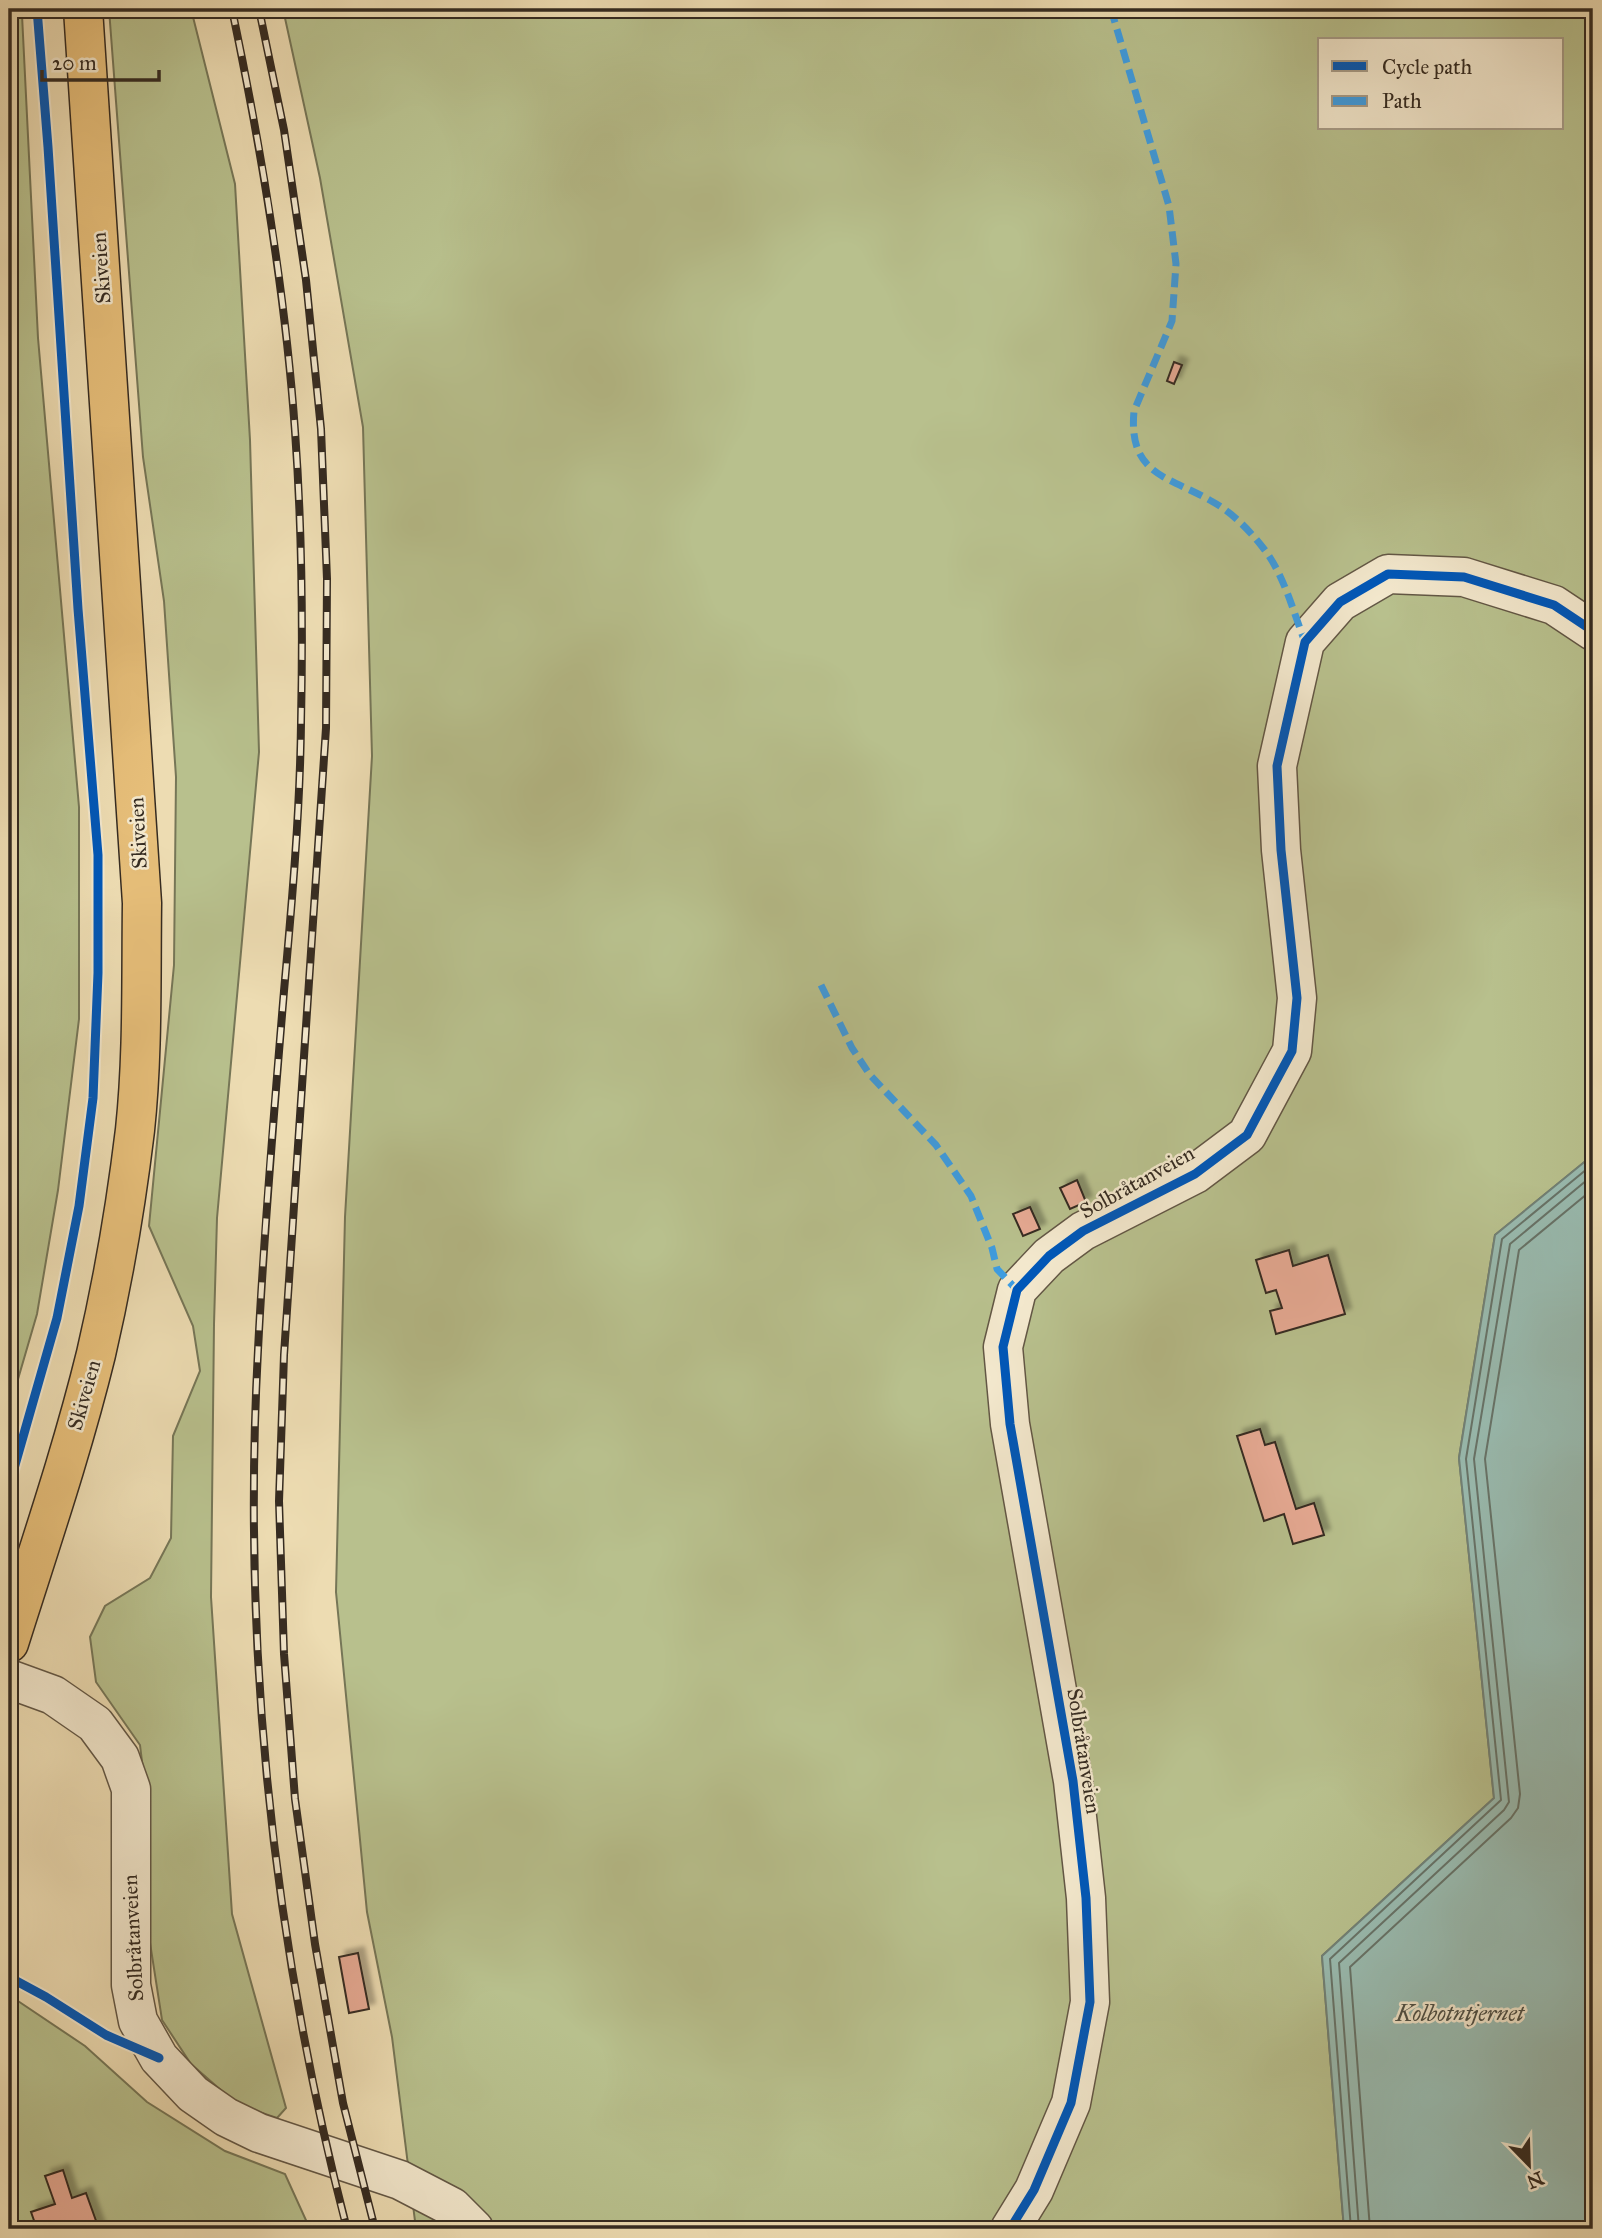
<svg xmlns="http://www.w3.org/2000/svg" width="1602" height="2238" font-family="'IM FELL Great Primer',serif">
<defs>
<filter id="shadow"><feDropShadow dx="6" dy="-6" stdDeviation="2" flood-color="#0004"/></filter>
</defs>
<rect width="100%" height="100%" fill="#eddcb2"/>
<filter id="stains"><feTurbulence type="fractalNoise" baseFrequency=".00286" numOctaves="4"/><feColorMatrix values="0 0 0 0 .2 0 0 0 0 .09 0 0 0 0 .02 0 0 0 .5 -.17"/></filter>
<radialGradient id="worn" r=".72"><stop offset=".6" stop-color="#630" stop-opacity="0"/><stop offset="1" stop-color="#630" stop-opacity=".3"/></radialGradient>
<g fill="#b8c08d" stroke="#767657" stroke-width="2" fill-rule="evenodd">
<path d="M9,9H21L22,15L38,338L79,807V1019L58,1190L37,1314L9,1410Z"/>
<path d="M109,9H191L235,184L250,440L259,752L217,1218L214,1324L211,1597L232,1914L286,2108L277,2118L238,2105L191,2064L162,2020L148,1930L149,1819L140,1745L96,1682L90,1637L105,1606L150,1578L171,1538L173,1436L200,1371L193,1326L149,1226L174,965L176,777L164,601L143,457Z"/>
<path d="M283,9H1593V1155L1495,1235L1459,1458L1494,1798L1322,1956L1344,2229H416L392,2037L367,1912L336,1592L345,1217L372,756L363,427L320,178ZM1320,40H1562V128H1320Z"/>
<path d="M9,1995L85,2046L147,2102L225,2151L285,2174L310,2229H9Z"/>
</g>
<path fill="#99bbb0" stroke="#718177" stroke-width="2" d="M1593,1155V2229H1344L1322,1956L1494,1798L1459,1458L1495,1235Z"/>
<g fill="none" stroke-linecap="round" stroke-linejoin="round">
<g stroke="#677368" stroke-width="2">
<path d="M1351,2229L1330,1959L1501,1800L1466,1459L1502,1239L1593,1164"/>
<path d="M1359,2229L1339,1963L1504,1810L1509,1802L1474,1459L1510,1244L1593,1175"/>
<path d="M1370,2229L1350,1967L1511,1818L1518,1808L1520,1794L1485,1459L1519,1250L1593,1189"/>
</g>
</g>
<g fill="#e7aa94" stroke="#352b21" stroke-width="2" filter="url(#shadow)">
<path d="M1174,362L1182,365L1174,384L1167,381Z"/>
<path d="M1077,1180L1086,1202L1070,1209L1060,1188Z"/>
<path d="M1030,1207L1040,1229L1023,1236L1013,1214Z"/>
<path d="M1289,1250L1293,1266L1328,1255L1345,1314L1276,1334L1270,1311L1282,1308L1276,1290L1266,1293L1256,1260Z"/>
<path d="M1260,1429L1265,1445L1275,1442L1296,1509L1314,1503L1324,1535L1293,1544L1284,1514L1264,1521L1237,1436Z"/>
<path d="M358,1953L369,2009L349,2013L339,1957Z"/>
<path d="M63,2170L72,2198L86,2193L99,2229H37L31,2212L55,2204L45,2176Z"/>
</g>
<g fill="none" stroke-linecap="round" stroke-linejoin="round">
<g stroke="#635745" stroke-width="41">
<g id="street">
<path d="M9,1679L53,1695L95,1724L120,1758L131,1789V1985L138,2021L159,2058L193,2094L226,2117L259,2133L400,2180L452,2207L474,2229"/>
<path d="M1010,2229L1034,2190L1071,2103L1090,2002L1086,1898L1073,1781L1010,1424L1003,1347L1017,1290L1049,1256L1083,1231L1195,1174L1247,1135L1292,1051L1297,998L1281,850L1277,766L1305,642L1340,602L1388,574L1464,577L1554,605L1593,631"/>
</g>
</g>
<g stroke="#352b21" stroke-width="41">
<path id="primary" d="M9,1643C39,1548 72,1452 96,1354C113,1281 126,1205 135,1130C143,1055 141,978 142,903L83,9"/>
</g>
<use href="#street" stroke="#f3e8cd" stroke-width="38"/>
<use href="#primary" stroke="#e6be79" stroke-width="38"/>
<g stroke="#352b21" stroke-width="8">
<g id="rail">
<path d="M232,9C261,148 285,289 295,431C302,527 303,626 301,723C300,812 292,902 284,991C274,1111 264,1230 258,1350C242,1646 273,1943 347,2229"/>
<path d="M259,9L284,130L306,280L321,429L327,579L326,728L284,1355L279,1501L284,1654L295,1799L315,1944L343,2103L375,2229"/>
</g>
</g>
<use href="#rail" stroke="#f3e8cd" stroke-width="5" stroke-dasharray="16" stroke-linecap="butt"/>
<g stroke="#3e9ce0" stroke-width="7" stroke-dasharray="14 7" stroke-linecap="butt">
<path d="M1111,9L1169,206L1176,264L1172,321L1134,411C1128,476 1169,476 1213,502C1233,513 1250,531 1264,549C1284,575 1293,611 1305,642"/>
<path d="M821,985L852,1048L870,1075L936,1145L971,1196L992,1248L997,1269L1017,1290"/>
</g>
<g stroke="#f3e8cd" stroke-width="13">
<g id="cycleway">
<path d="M9,1486L57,1318L79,1206L93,1098L98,973V855L78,609L48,147L37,9"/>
<path d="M9,1977L46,1997L106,2035L159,2058"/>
<path d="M1010,2229L1034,2190L1071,2103L1090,2002L1086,1898L1073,1781L1010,1424L1003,1347L1017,1290L1049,1256L1083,1231L1195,1174L1247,1135L1292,1051L1297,998L1281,850L1277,766L1305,642L1340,602L1388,574L1464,577L1554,605L1593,631"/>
</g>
</g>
<use href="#cycleway" stroke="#0057b8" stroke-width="9"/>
</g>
<g text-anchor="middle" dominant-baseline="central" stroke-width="5" stroke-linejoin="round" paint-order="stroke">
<g font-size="21" fill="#352b21" stroke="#f3e8cd">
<text transform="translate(101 268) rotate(-94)">Skiveien</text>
<text transform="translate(138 833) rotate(-93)">Skiveien</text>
<text transform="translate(1137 1182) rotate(-29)">Solbråtanveien</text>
<text transform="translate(84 1395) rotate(-74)">Skiveien</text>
<text transform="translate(1084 1751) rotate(81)">Solbråtanveien</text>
<text transform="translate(133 1938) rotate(-93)">Solbråtanveien</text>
</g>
<g font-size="23" font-style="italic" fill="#4e4f45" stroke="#f3e8cd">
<text x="1460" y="2013">Kolbotntjernet</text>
</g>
</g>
<rect width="1602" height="2238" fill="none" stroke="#eddcb2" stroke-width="35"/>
<rect x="10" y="10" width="1581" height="2217" fill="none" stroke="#352b21" stroke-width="3.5"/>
<rect x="18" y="18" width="1567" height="2203" fill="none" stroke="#352b21" stroke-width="2"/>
<rect x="1318" y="38" width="245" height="91" fill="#f3e8cd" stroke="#a79c88" stroke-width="2"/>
<rect x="1332" y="61" width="35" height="10" fill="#0057b8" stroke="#a79c88" stroke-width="2"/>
<text x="1382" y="74" font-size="21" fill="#352b21">Cycle path</text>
<rect x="1332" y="96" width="35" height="10" fill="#3e9ce0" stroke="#a79c88" stroke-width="2"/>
<text x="1382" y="108" font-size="21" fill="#352b21">Path</text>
<g transform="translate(1529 2165) rotate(157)" stroke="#f3e8cd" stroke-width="5" paint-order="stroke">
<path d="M0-5L12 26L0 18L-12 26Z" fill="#352b21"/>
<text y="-10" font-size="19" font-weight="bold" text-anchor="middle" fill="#352b21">N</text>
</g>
<path d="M42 70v10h117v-10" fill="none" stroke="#352b21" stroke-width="3.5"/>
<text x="52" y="70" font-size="21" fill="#352b21" stroke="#f3e8cd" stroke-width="5" paint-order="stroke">20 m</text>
<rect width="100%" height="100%" filter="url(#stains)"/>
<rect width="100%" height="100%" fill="url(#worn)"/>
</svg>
